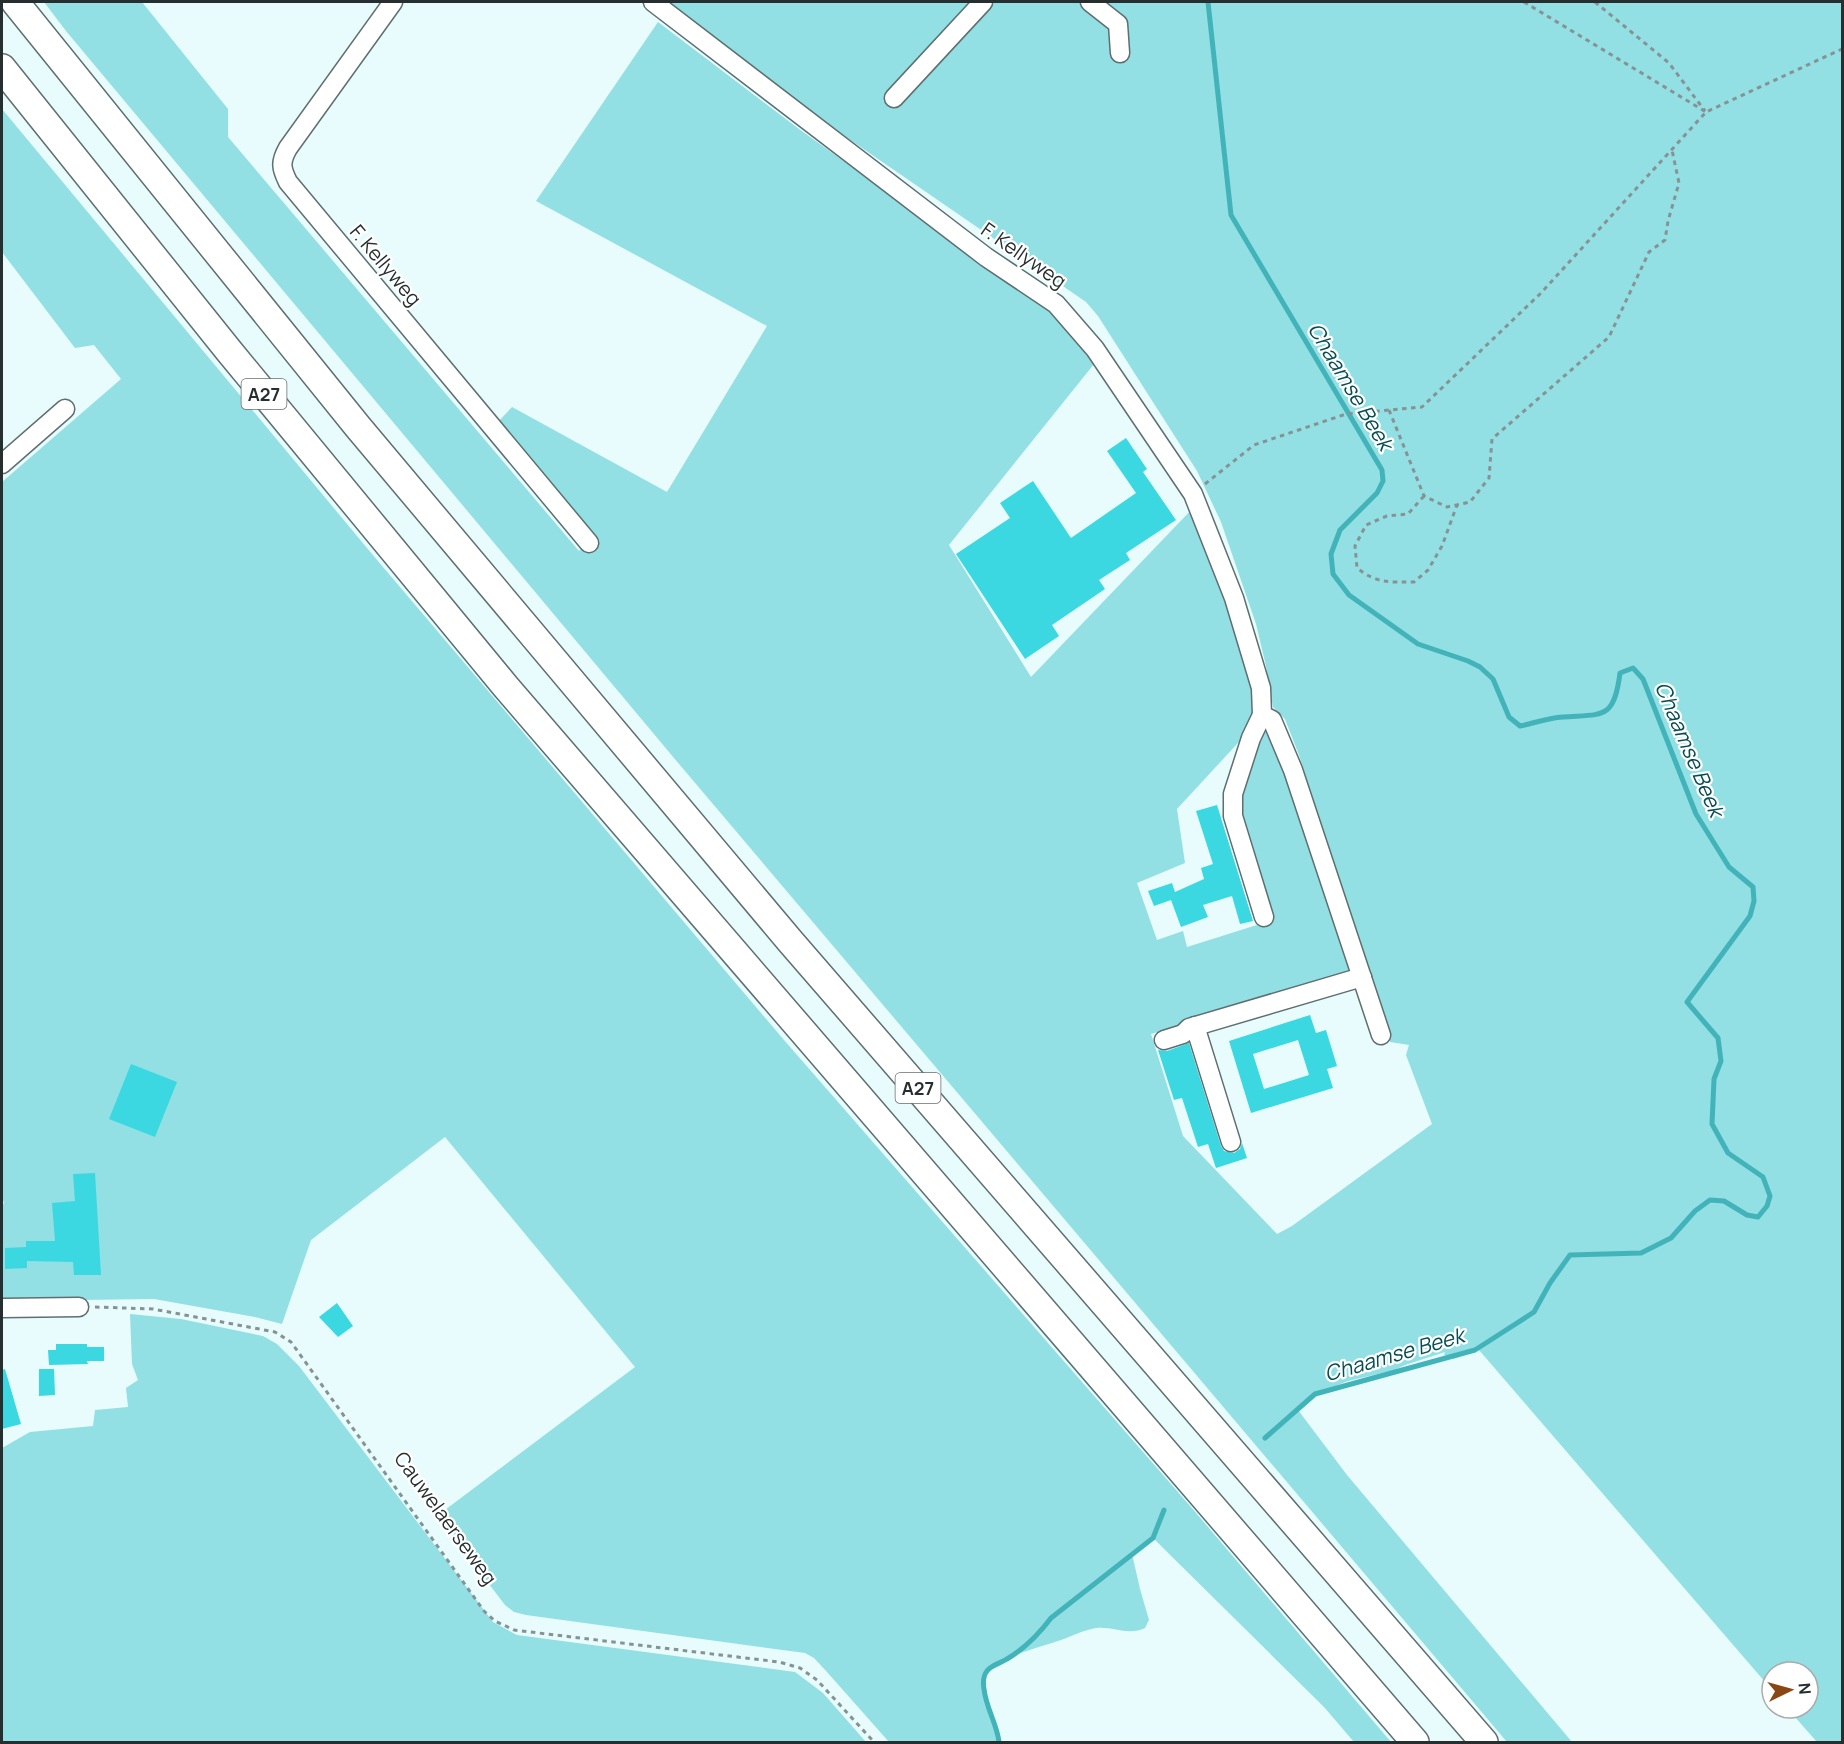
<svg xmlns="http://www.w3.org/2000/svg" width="1844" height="1744" font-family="Manrope,sans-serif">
<rect width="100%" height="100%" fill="#e8fcfd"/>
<g fill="#92dfe4">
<path d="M44,2H142L228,109V137L579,551L592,538L497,423L512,407L667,492L767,326L536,201L658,22L799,129L899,201L1064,307L1102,354L949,545L1031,677L1196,505L1228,596L1255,700L1249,731L1177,809L1185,863L1137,883L1157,940L1183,931L1187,947L1273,920L1238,798L1262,729L1270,726L1352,974L1151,1034L1183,1136L1277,1234L1292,1226L1432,1124L1406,1055L1409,1045L1390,1042L1299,755L1285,719L1273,707L1266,666L1256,624L1221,522L1197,471L1098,316L1086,302L817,117L666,2H1842V1742H1817L1787,1708H1808V1672H1772V1690L1479,1350L1453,1359L1444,1355L1445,1352L1405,1365L1395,1370L1348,1381L1323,1391L1298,1410L1347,1475L1572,1742H1507L674,758L66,31Z"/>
<path d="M2,109L372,554L784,1040L1191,1507L1391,1742H1354L1324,1707L1153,1538L1132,1554L1140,1589L1149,1620L1145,1628C1128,1636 1113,1626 1096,1628C1084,1630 1072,1636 1061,1640C1038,1648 1009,1654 989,1669C986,1672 984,1676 984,1681C982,1703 996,1722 999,1742H889L827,1672L814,1658L805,1653L526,1615L514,1612L505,1605L437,1516L635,1367L445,1137L311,1240L282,1324L255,1317L154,1299L2,1301V1208L4,1202L2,1200V482L121,379L94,345L75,348L2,252Z"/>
<path d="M130,1314L181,1319L263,1336L277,1344L299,1366L493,1622L517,1635L795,1672L823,1693L866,1742H2V1448L30,1432L93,1426L95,1410L128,1407L126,1388L138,1380L132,1364Z"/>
</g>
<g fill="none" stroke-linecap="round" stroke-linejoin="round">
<g stroke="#43b3ba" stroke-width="5">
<path d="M1208,2L1231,215L1382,470L1383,481L1377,493L1340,530L1331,554L1333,574L1349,595L1418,644L1468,661L1480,667L1493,679L1509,717L1520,726C1534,723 1548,718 1563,717C1603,714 1614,720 1620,673L1633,668L1643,679L1696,814L1729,867L1753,887L1754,901L1750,916L1687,1002L1718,1038L1721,1061L1714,1079L1712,1124L1728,1153L1763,1177L1770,1196L1767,1206L1758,1217L1747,1215L1724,1201L1710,1200L1695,1211L1671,1238L1641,1253L1570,1255L1550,1283L1534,1312L1475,1350L1315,1394L1265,1438"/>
<path d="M999,1742C997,1724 986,1708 984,1689C983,1683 983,1676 987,1671C991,1665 1001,1663 1007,1659C1024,1649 1039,1634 1051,1618L1153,1538L1164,1510"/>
</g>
</g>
<g fill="#3bd8e1" fill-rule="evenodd">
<path d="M1126,438L1147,469L1143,472L1176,520L1126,553L1130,560L1099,580L1105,589L1052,625L1059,636L1025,659L956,554L1010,518L1000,503L1033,481L1071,538L1136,493L1107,451Z"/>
<path d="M1217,805L1253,921L1240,924L1232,896L1203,905L1208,917L1181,927L1171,900L1154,906L1148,891L1172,883L1175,892L1204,879L1201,868L1213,864L1196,811Z"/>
<path d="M1310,1015L1316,1033L1326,1030L1337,1066L1327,1069L1333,1088L1251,1113L1229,1041ZM1298,1040L1309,1075L1264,1089L1253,1054Z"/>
<path d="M1189,1043L1221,1146L1224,1151L1234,1153L1240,1149L1242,1143L1247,1158L1216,1168L1208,1144L1198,1147L1182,1098L1174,1100L1158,1050L1167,1051Z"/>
<path d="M131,1064L177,1082L155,1137L109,1119Z"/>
<path d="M95,1173L101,1275H74L73,1262L27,1261V1268L5,1269V1248L26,1247V1241H55L52,1203L75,1201L73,1174Z"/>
<path d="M337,1303L353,1326L338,1337L319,1317Z"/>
<path d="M56,1344H87V1347H104V1361H87L88,1364L49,1365L48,1350H56Z"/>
<path d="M5,1369L21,1424L2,1429V1370Z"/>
<path d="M39,1369H54L55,1395L39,1396Z"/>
</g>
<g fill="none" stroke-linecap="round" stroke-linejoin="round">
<g stroke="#5e6f70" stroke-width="21">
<g id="minor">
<path d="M393,2L288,148C280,162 281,168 288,182L589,543"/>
<path d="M653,2L986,257L1056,304L1095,349L1193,494L1234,598L1261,688L1262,715L1251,738L1233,794V816L1264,917"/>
<path d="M1090,2L1118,24L1120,53"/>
<path d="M894,98L983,2"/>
<path d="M2,464L65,409"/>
<path d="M1262,715L1272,720L1293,770L1381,1035"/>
<path d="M1195,1026L1231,1142"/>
<path d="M1164,1040L1183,1034L1189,1028L1362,977"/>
<path d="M2,1308L79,1307"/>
</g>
</g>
<g stroke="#5e6f70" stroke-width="30">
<g id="highway">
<path d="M15,2L358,427L790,941L1484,1742"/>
<path d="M2,68L229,351L506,687L1415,1742"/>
</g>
</g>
<g stroke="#869394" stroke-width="3" stroke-dasharray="4.5 4.5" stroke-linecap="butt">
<path d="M1524,2L1706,112"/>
<path d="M1595,2L1669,63L1705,111"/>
<path d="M1389,410L1424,496L1447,507L1470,502L1489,478L1492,439L1609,337L1649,252L1665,240L1668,221L1679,183L1672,150"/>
<path d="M1205,484L1254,445L1346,414L1422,407L1541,293L1706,112L1842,49"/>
<path d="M1424,496L1408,514L1387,516L1366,525L1355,546L1357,568C1377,584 1390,582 1414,582L1428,570L1442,546L1457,505"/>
<path d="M95,1307L153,1309L275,1332L291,1342L484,1611L495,1621L514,1630L779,1662L800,1668L817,1680L874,1742"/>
</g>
<use href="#minor" stroke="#fff" stroke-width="18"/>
<use href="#highway" stroke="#fff" stroke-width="27"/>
</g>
<g text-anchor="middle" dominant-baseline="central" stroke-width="4.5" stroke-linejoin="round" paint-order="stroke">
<g fill="#fff" stroke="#686d6d" stroke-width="1.5">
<rect x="241.5" y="379" width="45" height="30" rx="4.5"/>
<rect x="895.5" y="1073" width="45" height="30" rx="4.5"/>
</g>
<g font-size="18" font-weight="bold" fill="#272e2f">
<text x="264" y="394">A27</text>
<text x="918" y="1088">A27</text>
</g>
<g font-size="20" fill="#272e2f" stroke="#fff">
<text transform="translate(1024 255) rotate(35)">F. Kellyweg</text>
<text transform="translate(386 265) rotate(50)">F. Kellyweg</text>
<text transform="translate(446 1518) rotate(54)">Cauwelaerseweg</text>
</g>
<g font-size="21" font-style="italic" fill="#064c50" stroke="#fff">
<text transform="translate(1351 386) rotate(59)">Chaamse Beek</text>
<text transform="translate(1690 749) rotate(67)">Chaamse Beek</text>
<text transform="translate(1394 1354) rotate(-16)">Chaamse Beek</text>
</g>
</g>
<rect width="1844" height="1744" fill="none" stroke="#272e2f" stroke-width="6"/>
<g transform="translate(1790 1690) rotate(85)"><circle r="28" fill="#ffffff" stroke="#a9abac" stroke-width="1.5"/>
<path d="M0-4.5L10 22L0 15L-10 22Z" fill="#894713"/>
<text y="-9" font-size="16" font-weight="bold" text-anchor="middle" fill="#272e2f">N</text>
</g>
</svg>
